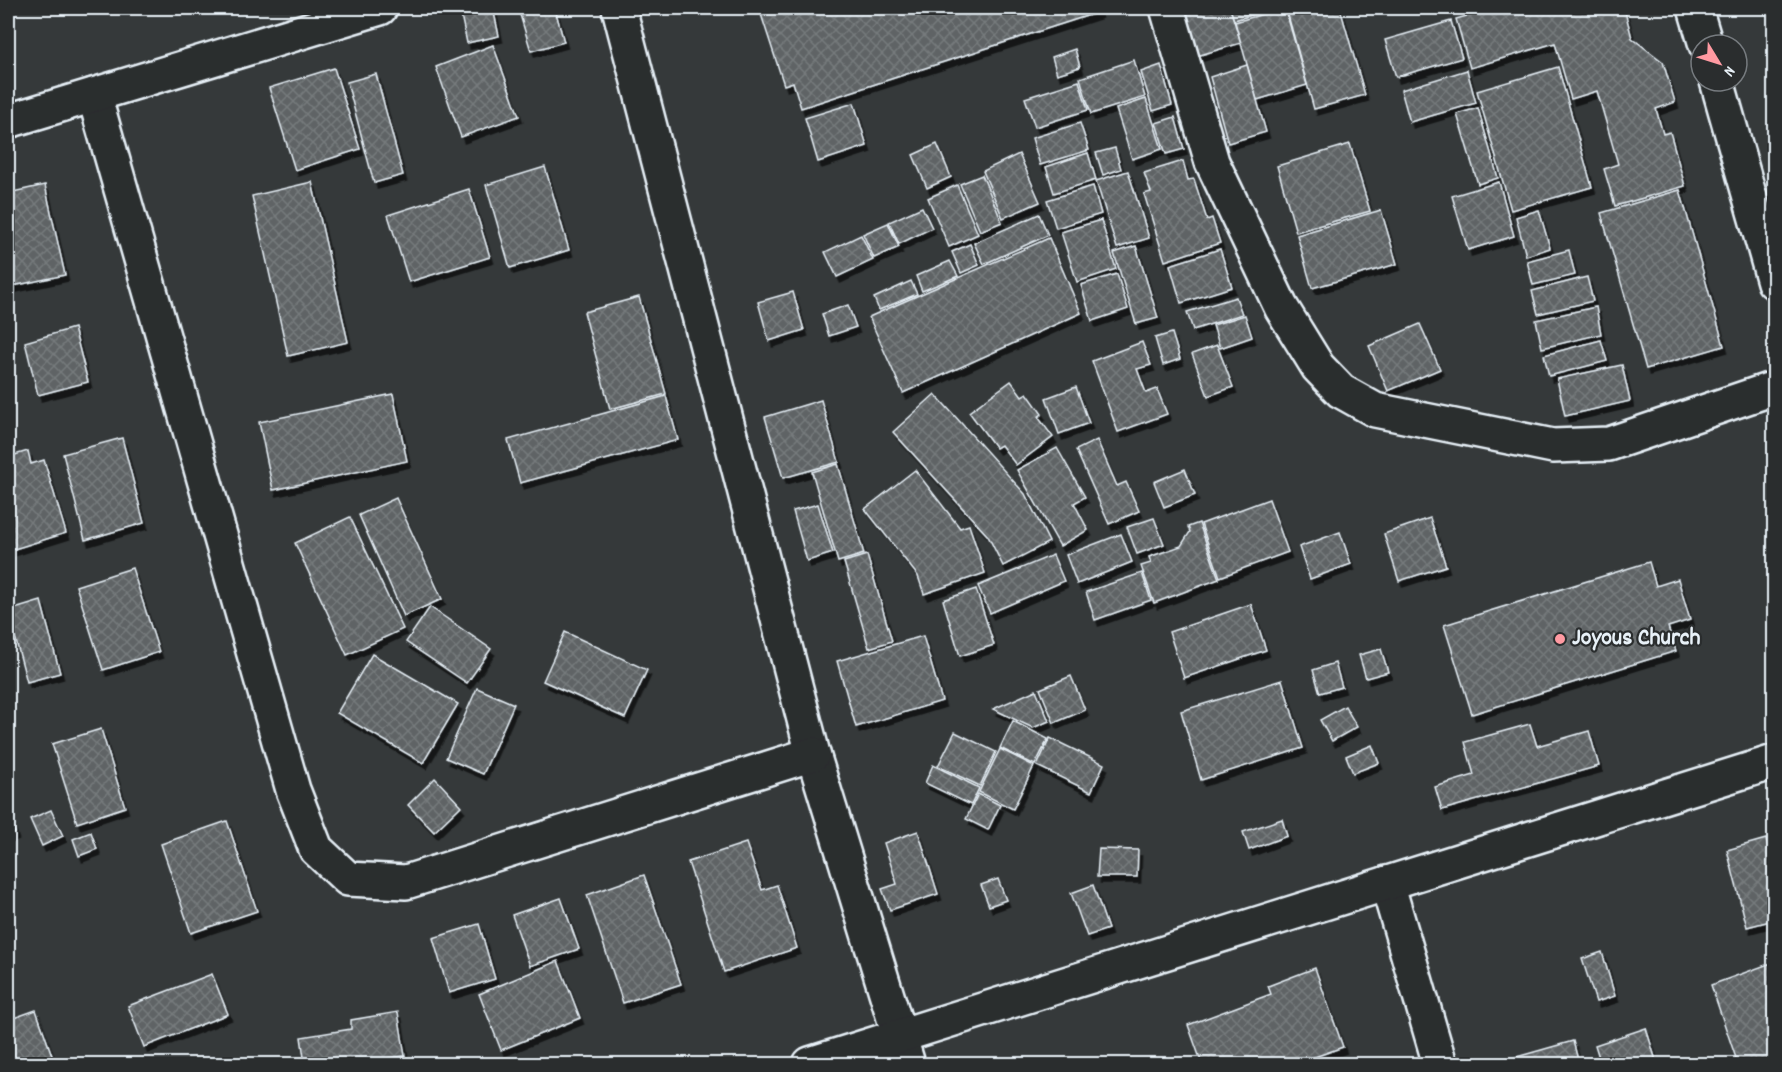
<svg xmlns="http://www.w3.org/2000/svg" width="1782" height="1072" font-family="Dekko,sans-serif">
<defs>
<pattern id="building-cross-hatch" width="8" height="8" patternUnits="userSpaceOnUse" patternTransform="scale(1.5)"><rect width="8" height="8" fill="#5f6365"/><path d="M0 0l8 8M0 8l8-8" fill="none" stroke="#767a7c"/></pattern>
<filter id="shadow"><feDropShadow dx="3.5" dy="6" stdDeviation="0" flood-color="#0009"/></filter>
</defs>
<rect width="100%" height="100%" fill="#35393a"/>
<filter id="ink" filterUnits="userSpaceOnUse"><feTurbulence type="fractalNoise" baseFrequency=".0167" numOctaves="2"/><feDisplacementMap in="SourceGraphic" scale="12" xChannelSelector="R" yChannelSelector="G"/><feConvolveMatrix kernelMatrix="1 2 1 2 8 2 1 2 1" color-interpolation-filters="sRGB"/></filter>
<g filter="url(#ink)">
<g fill="url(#building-cross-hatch)" stroke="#e8f1f8" stroke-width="1.5" filter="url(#shadow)">
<path d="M493,8L499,36L467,43L461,15Z"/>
<path d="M518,8H547V11L555,9L564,42L531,51Z"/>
<path d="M759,8H1097L1099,12L801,108L793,82L784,85Z"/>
<path d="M1176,8H1230L1241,43L1190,58Z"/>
<path d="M1230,8H1276L1234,20Z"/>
<path d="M1285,8L1307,85L1257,100L1235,22Z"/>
<path d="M1286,8H1340L1365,95L1314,109Z"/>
<path d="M1495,8H1624L1632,38L1663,62L1675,102L1656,109L1663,134L1670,132L1685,186L1615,206L1604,169L1618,164L1597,91L1571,99L1555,43L1470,68L1456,19Z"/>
<path d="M1451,21L1462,58L1396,77L1385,40Z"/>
<path d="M493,45L519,116L461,137L436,67Z"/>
<path d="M1075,49L1080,67L1057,74L1052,57Z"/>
<path d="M1134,60L1145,97L1091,114L1080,78Z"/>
<path d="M1161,65L1172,105L1153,111L1141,72Z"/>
<path d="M1247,65L1266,132L1228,143L1210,77Z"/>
<path d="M1558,67L1592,187L1511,210L1477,91Z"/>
<path d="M334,68L360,149L295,170L269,88Z"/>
<path d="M1467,70L1476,103L1410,122L1401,90Z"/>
<path d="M376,74L403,175L374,183L347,82Z"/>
<path d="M1079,81L1088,110L1035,127L1025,98Z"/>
<path d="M1146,99L1162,149L1132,159L1116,109Z"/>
<path d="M854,103L867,146L818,162L805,118Z"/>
<path d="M1478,108L1498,178L1478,184L1457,114Z"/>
<path d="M1175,117L1184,149L1166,154L1156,123Z"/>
<path d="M1080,123L1089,150L1040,165L1032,138Z"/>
<path d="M937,144L951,177L927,188L913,155Z"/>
<path d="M1350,144L1370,211L1296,232L1277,166Z"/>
<path d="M1115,148L1121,169L1103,175L1096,153Z"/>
<path d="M1088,153L1096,180L1054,193L1046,167Z"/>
<path d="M1019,154L1040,202L1003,218L983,171Z"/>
<path d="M1183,161L1188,180L1194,179L1207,220L1212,218L1220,243L1165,261L1144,194L1151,192L1144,173Z"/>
<path d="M545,167L569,250L510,268L486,185Z"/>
<path d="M1128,171L1149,238L1117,248L1096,181Z"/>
<path d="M982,175L1002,222L980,231L960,184Z"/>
<path d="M312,182L348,342L288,356L252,196Z"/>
<path d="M1499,182L1514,236L1468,250L1452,196Z"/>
<path d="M45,185L65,275L8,287V193Z"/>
<path d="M957,185L978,234L949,247L928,198Z"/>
<path d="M1093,186L1101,214L1056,228L1047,200Z"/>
<path d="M469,189L490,257L409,282L388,215Z"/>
<path d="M1680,190L1724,346L1646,369L1601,213Z"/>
<path d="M922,207L932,228L899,244L889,222Z"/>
<path d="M1381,210L1397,264L1312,288L1297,235Z"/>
<path d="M1539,210L1550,248L1526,256L1516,217Z"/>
<path d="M1039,214L1048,235L984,264L974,243Z"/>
<path d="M1101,220L1116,269L1077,282L1061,232Z"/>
<path d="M888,223L899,247L874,258L863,234Z"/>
<path d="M861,235L873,260L837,277L825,252Z"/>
<path d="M1049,238L1081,313L903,393L869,317Z"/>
<path d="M970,244L979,265L961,273L952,252Z"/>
<path d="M1136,246L1158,318L1136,324L1114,253Z"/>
<path d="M1220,249L1232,287L1181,303L1170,265Z"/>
<path d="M1569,250L1575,275L1533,285L1527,261Z"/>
<path d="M950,261L958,276L922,291L916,276Z"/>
<path d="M1117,274L1128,309L1092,321L1081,285Z"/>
<path d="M1587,277L1593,301L1538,314L1532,291Z"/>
<path d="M911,281L917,294L879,310L874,298Z"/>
<path d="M793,292L804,330L769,341L758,302Z"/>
<path d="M639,297L666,394L610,409L584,312Z"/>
<path d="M1236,297L1242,314L1193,330L1187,312Z"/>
<path d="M848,305L856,327L829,336L822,314Z"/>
<path d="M1596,307L1601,334L1542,348L1536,320Z"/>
<path d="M1245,315L1252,337L1220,348L1213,325Z"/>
<path d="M1420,324L1440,369L1388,391L1369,346Z"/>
<path d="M74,328L88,382L38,395L25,342Z"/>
<path d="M1172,333L1180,359L1163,365L1155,338Z"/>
<path d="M1601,340L1607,361L1549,376L1544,355Z"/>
<path d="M1142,342L1151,365L1137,369L1146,393L1157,389L1167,414L1118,432L1092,361Z"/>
<path d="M1217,345L1233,387L1208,396L1192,354Z"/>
<path d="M1622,365L1630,401L1565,416L1557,379Z"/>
<path d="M1011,381L1022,396L1027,393L1042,414L1038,417L1053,437L1016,465L1001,445L996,448L969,412Z"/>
<path d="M1076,387L1089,423L1059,434L1046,398Z"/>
<path d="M393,394L407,461L273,490L259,422Z"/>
<path d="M935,394L1025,494L1049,542L1003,566L988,536L893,432Z"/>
<path d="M666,396L678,440L520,483L508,440Z"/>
<path d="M821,400L839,462L783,478L765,417Z"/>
<path d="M122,438L144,523L85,540L63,454Z"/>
<path d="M1097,440L1117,486L1126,482L1139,511L1109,524L1076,450Z"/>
<path d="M1057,448L1085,497L1074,503L1088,530L1060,546L1017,470Z"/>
<path d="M28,451L31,464L44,460L66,533L8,551V457Z"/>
<path d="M838,464L864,554L838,562L812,472Z"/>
<path d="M1185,469L1195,495L1164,507L1154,482Z"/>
<path d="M915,470L960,528L969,525L985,573L924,594L918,576L865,509Z"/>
<path d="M396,498L442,599L404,616L359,515Z"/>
<path d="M1269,499L1288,552L1220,577L1201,524Z"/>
<path d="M818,504L833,553L807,561L793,511Z"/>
<path d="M350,517L403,629L347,655L295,543Z"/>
<path d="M1154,518L1164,544L1137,554L1127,527Z"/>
<path d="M1430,518L1446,566L1399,581L1384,534Z"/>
<path d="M1199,523L1219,579L1154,603L1141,566L1151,563L1149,557L1181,546L1190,532L1188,527Z"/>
<path d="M1340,532L1351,564L1310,579L1299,547Z"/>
<path d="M1121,534L1132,562L1077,584L1066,555Z"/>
<path d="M867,555L892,641L869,648L844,562Z"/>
<path d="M1053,555L1064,581L990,613L978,586Z"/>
<path d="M1649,562L1656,586L1678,579L1690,620L1668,627L1676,651L1472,714L1444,625Z"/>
<path d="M132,568L159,652L103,670L76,586Z"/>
<path d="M1142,573L1151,600L1095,620L1086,592Z"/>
<path d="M976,589L994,645L960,656L943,600Z"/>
<path d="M41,601L60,673L27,682L8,611Z"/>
<path d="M1251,604L1266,650L1184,678L1169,632Z"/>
<path d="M430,607L491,649L467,683L406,642Z"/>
<path d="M565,632L647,670L625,718L543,681Z"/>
<path d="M923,636L942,701L856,727L837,661Z"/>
<path d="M1381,649L1388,672L1366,678L1359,655Z"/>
<path d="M372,654L458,704L423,763L337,713Z"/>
<path d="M1335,663L1342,687L1320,693L1313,670Z"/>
<path d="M1071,676L1085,710L1054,723L1040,689Z"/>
<path d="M1282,680L1303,748L1201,780L1181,711Z"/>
<path d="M477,688L514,704L483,774L446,758Z"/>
<path d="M1036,690L1049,721L1033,728L993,709Z"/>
<path d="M1345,706L1357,727L1332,741L1320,720Z"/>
<path d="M1013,721L1048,739L1035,765L1000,748Z"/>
<path d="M1530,724L1537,746L1589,731L1599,766L1442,810L1435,787L1474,775L1465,742Z"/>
<path d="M101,729L125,807L77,823L52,744Z"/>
<path d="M955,732L996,752L980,786L938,766Z"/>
<path d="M1050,738L1104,764L1091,792L1037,766Z"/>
<path d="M1372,745L1379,763L1353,773L1346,756Z"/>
<path d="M1000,749L1034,766L1013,809L979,792Z"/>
<path d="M933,765L979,788L971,805L925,783Z"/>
<path d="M435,778L461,806L434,832L408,805Z"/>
<path d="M978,794L1000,805L988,830L966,819Z"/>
<path d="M51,810L63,836L42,846L30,819Z"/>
<path d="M8,811L15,833L8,836Z"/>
<path d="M1282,819L1287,836L1249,850L1243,832Z"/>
<path d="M227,821L257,911L191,933L161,844Z"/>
<path d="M918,831L938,894L890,910L882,889L897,884L884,843Z"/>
<path d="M91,832L97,849L79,856L73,839Z"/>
<path d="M1766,839L1774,869V920L1747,927L1727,850Z"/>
<path d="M746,843L762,890L777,885L797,948L724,972L688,862Z"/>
<path d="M1099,849L1138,850L1137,877H1097Z"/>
<path d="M644,875L681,984L623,1003L587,895Z"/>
<path d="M998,879L1006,900L989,906L981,885Z"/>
<path d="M1093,885L1108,929L1087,936L1071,893Z"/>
<path d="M561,898L579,949L530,966L512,915Z"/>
<path d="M479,924L495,979L449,993L433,938Z"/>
<path d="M1602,952L1615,996L1596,1002L1582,959Z"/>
<path d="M558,961L580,1018L501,1050L479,994Z"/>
<path d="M1774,962V1058L1755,1064H1738L1711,985Z"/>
<path d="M1315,968L1343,1047L1295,1064H1202L1188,1025L1271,994L1268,986Z"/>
<path d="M212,974L228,1014L144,1047L128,1006Z"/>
<path d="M36,1010L55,1064H8V1020Z"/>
<path d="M398,1012L405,1056L389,1058L390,1064H305L301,1037L351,1029V1020Z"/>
<path d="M1646,1028L1657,1064H1601L1595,1045Z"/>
<path d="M1573,1041L1579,1064H1515L1513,1058Z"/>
</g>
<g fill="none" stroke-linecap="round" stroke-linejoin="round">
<g stroke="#e8f1f8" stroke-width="38">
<g id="minor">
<path d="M619,8L813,754L908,1064"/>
<path d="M1167,8L1212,162L1281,307L1318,367L1341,391L1375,410L1553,446L1609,444L1774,388"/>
<path d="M1695,8L1706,45"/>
<path d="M1717,81L1774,282"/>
<path d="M94,95L293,790L316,849L348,879L406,882L813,754"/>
<path d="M8,121L380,8"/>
<path d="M1387,883L1440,1064"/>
<path d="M810,1064L1774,762"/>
</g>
</g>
<use href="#minor" stroke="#2a2d2e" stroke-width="33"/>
</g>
</g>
<circle fill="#ff9aa2" stroke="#2a2d2e" stroke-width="2" cx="1560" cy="639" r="6"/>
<g text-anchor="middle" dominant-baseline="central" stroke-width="4.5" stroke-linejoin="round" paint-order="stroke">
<g font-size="24" font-weight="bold" fill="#e8f1f8" stroke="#2a2d2e" text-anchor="start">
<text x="1572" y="639">Joyous Church</text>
</g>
</g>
<rect width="1782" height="1072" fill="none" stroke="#2a2d2e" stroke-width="30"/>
<rect x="15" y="15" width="1752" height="1042" fill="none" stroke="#e8f1f8" stroke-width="2" filter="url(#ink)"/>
<g transform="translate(1719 63) rotate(128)"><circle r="28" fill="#2a2d2e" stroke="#767b7f" stroke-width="1.5"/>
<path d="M0-4.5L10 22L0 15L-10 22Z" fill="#ff9aa2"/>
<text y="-9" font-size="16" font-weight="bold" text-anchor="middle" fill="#e8f1f8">N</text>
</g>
</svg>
